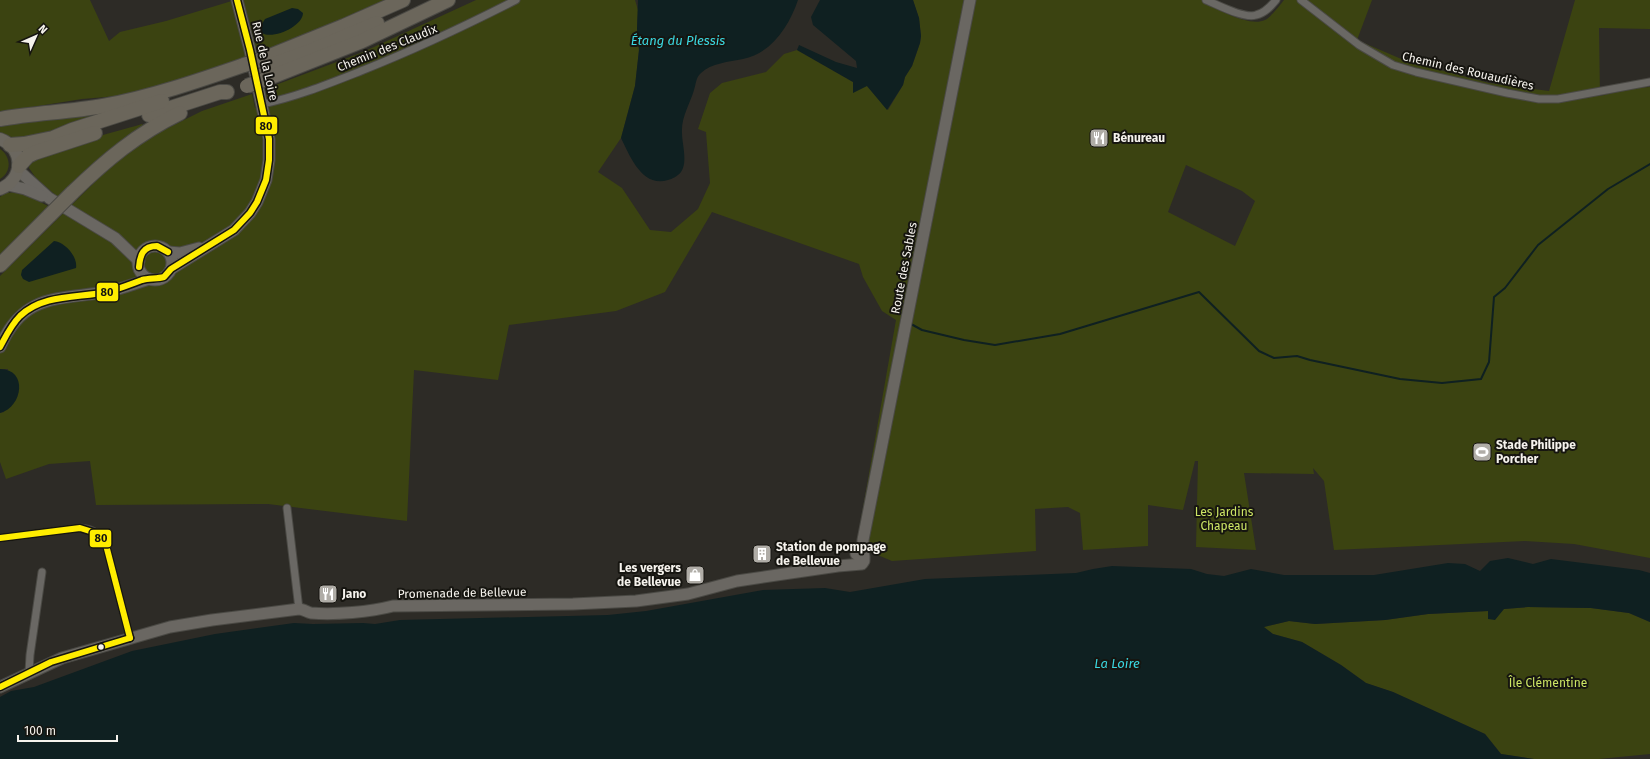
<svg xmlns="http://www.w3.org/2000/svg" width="1650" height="759" font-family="'Fira Sans',sans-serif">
<rect width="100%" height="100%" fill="#2d2b26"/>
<g fill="#3b4311" fill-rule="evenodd">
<path d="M0,0H90L109,41L120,32L166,21L235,0H387L315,31L255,54L141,92L118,96L82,99L0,112Z"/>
<path d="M476,0H635L638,10L637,29L639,50L635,86L621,138L598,172L622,188L650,230L671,232L698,209L710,183L706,132L698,129L710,93L722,83L766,72L784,54L797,50L853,82L867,86L888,110L903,85L905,77L912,66L920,43L921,36L919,18L913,0H1209L1208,4C1221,11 1250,27 1265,20C1270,18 1280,5 1284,0H1372L1357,40L1406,61L1489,83L1549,91L1575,0H1650V29L1599,28L1600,96L1634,88L1650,87V558L1574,544L1525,541L1334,550L1324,481L1313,468L1314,474L1244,473L1256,550L1196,547L1198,461H1195L1183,510L1148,505V546L1083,550L1080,513L1068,507L1035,509L1036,551L892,561L868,551L858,536L896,320L882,311L863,277L859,264L712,212L665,292L616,311L509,325L498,380L414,370L407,521L268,504L96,505L90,461L49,464L6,479L0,462V413L4,412L8,369H0V276L106,171L127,153L160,132L202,111L252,94L255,108L269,105L265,89L363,52ZM1186,165L1242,191L1255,201L1235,246L1168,212Z"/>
<path d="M127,107L42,136L17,139L0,133V124Z"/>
<path d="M142,124L144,126L60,199L36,178L29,168L30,163C59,145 109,134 142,124Z"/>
<path d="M0,149C11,156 12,172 0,179Z"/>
<path d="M20,192L50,207L0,259V197L5,193Z"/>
<path d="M1528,607L1591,608L1629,613L1650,622V754L1599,759H1534L1501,754L1485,734L1393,692L1366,683L1341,665L1302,642L1273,634L1263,627L1289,621L1315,624L1385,620L1428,614L1488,611V619L1504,609Z"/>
</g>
<g fill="#0f2021">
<path d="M638,0H798C789,26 772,53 743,59C729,62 711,63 701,73C696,77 696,84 694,90C690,104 681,117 682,133C682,144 688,162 681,172C678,176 672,179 668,180C642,188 630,156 621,138L635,86L639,50L637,29Z"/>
<path d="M820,0H913L919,18L921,36L920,43L912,66L905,77L903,85L887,110L867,86L853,93V82L797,50L799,45L836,62L857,68L856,61L813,25L811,17Z"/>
<path d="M292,8L298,9L303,13C303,26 273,40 262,33L260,27L265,19Z"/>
<path d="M54,241C65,242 78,257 76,268L29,282L23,279L21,275L22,270Z"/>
<path d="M0,369C28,369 23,407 0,413Z"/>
<path d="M1508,558L1533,564L1551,559L1639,570L1650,573V622L1629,613L1591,608L1528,607L1504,609L1495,620L1488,619V611L1428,614L1385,620L1315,624L1289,621L1264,627L1273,634L1302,642L1341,665L1366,683L1393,692L1485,734L1501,754L1534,759H0V697L11,691L34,687L132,651L215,634L294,623L313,624L363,623L375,624L400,620L608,615L646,611L763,590L825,588L850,592L925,579L1076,573L1093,569L1112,566L1191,569L1207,574L1224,576L1251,569L1284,575H1374L1448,563L1465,564L1480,571L1490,561Z"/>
</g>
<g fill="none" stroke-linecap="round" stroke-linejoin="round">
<path stroke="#0f2021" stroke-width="2" d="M911,324L922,330L964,340L995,345L1060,334L1199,292L1259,351L1274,358L1297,356L1310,360L1400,379L1442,383L1481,379L1489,362L1494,297L1505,288L1538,245L1608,189L1650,164"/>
<g stroke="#4a4944" stroke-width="9">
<g id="street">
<path d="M1206,0C1218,5 1244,19 1256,15C1265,13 1271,6 1276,0"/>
<path d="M1301,0L1359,45L1393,65L1416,72L1507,93L1539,99H1558L1650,82"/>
<path d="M262,104C296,97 328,84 361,71C414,50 465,26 516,0"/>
<path d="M287,508L299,609"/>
<path d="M0,538L80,528C94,529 99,534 106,545L130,638"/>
<path d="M29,672L30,655L42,572"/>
</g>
</g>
<g stroke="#4a4944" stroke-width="13">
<g id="secondary">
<path d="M18,170L49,198L115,238L139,261"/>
<path d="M8,185L25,189L42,196"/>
<circle cx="155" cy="263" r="17"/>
<path d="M168,252L180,253L199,248"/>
<path d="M171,269L234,230L250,213L257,202L266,180L269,160V139L250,50L237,0"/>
<path d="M0,347C23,294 56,300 105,292C120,290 135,283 150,279"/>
<path d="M863,554V540L970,0"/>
<path d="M0,687L62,658L170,627L212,620L299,609C303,609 307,612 311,613C335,615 370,612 393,606L573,604L636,601L688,594L737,581L838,566L862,564L864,561V556L860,553L856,554"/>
</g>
</g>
<g stroke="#4a4944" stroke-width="14">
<path id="primary" d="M0,139C25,148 24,180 0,189"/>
</g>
<g stroke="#4a4944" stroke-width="16">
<g id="highway">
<path d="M270,56L344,26L403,0"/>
<path d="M263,68L313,50L377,23"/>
<path d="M266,79L362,41L448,0"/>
<path d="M149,115L220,92H227"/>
<path d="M0,119C34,113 69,112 103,106C151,97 198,81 244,65"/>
<path d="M10,145L24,144L53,138L72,130L162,101"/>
<path d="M19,166L28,156L34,153L95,133"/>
<path d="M72,193C106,160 137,134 180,113"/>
<path d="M0,265L50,215"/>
</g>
</g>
<use href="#street" stroke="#6a6864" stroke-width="7"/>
<use href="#secondary" stroke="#6a6762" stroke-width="11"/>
<use href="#primary" stroke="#6b675f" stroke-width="12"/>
<use href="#highway" stroke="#6b665b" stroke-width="14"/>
<g stroke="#4a4944" stroke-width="16" stroke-linecap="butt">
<g id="highway-bridge">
<path d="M244,65L263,59"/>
<path d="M247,86L266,79"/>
<path d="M50,215L72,193"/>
</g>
</g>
<use href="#highway-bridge" stroke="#6b665b" stroke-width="14"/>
<g stroke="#161510" stroke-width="9">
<g id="bus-1">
<path d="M139,267C140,255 143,246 157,246L168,252"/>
<path d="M0,347C6,336 11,325 20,316C43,294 78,298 107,292C119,289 131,284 142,280C149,278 157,279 164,277L171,269L234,230L250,213L257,202L266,180L269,160V139L250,50L237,0"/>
<path d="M0,538L80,528L96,533L106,545L130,638"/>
<path d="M0,687L51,662L130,638"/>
</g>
</g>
<use href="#bus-1" stroke="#ffed00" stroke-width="6"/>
</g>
<defs>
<g id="restaurant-square" transform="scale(1)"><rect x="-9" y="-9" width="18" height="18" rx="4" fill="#b0ada7" stroke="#161510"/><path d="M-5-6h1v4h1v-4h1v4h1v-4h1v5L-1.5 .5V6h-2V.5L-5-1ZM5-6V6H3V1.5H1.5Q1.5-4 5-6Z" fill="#fff"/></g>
<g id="stadium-square" transform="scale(1)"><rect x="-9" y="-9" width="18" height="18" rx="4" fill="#b0ada7" stroke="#161510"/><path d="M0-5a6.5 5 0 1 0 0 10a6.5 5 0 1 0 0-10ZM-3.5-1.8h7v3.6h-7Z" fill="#fff"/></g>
<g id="building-square" transform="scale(1)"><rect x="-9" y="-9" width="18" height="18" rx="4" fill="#b0ada7" stroke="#161510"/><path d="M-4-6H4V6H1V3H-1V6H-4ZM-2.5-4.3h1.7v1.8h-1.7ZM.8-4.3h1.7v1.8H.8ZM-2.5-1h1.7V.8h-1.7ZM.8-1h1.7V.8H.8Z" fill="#fff"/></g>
<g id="shop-square" transform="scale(1)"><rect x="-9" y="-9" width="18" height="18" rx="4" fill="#b0ada7" stroke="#161510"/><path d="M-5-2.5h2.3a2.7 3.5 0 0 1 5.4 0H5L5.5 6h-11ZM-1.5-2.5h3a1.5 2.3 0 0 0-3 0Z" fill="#fff"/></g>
</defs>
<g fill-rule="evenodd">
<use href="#restaurant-square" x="1099" y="138"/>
<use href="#stadium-square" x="1482" y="452"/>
<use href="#building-square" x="762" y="554"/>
<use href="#shop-square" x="695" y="575"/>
<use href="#restaurant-square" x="328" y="594"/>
</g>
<circle fill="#f6f3ed" stroke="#161510" stroke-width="1.5" cx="101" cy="647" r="3.5"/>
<g text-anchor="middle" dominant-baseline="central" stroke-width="4" stroke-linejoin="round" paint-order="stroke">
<g font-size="12" fill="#f6f3ed" stroke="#161510">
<text transform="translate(387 48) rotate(-22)">Chemin des Claudix</text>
<text transform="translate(265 61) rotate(77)">Rue de la Loire</text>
<text transform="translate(1468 71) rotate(13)">Chemin des Rouaudières</text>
<text transform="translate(904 268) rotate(-79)">Route des Sables</text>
<text transform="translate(462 593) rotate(-1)">Promenade de Bellevue</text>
</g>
<g font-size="12" font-weight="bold" fill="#f6f3ed" stroke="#161510" text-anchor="start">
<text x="1113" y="138">Bénureau</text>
<text x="1496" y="445">Stade Philippe<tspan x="1496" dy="14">Porcher</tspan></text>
<text x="776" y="547">Station de pompage<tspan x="776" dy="14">de Bellevue</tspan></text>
<text x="681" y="568" text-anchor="end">Les vergers<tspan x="681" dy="14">de Bellevue</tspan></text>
<text x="342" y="594">Jano</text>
</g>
<g font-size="12" fill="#cce564" stroke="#161510">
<text x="1224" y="512">Les Jardins<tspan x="1224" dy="14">Chapeau</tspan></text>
<text x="1548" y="683">Île Clémentine</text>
</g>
<g font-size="13" font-style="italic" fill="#3bd8e1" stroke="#161510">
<text x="678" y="40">Étang du Plessis</text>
<text x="1117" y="663">La Loire</text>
</g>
</g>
<g stroke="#161510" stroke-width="1.5">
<rect x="255" y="116" width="23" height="19" rx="4" fill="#ffed00"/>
<rect x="96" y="282" width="23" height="20" rx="4" fill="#ffed00"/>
<rect x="89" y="529" width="23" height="19" rx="4" fill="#ffed00"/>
</g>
<g font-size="11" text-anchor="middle" font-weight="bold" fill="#111">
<text x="266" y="130">80</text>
<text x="107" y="296">80</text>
<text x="101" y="542">80</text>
</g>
<g transform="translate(36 36) rotate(45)" stroke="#161510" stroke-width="3" paint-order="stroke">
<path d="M0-3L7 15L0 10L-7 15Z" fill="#f6f3ed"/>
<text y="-6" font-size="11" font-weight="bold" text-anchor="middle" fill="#f6f3ed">N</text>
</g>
<path d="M18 735v6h99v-6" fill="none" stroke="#f6f3ed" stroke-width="2"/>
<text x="24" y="735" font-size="12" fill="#f6f3ed" stroke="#161510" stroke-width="3" paint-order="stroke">100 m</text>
</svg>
